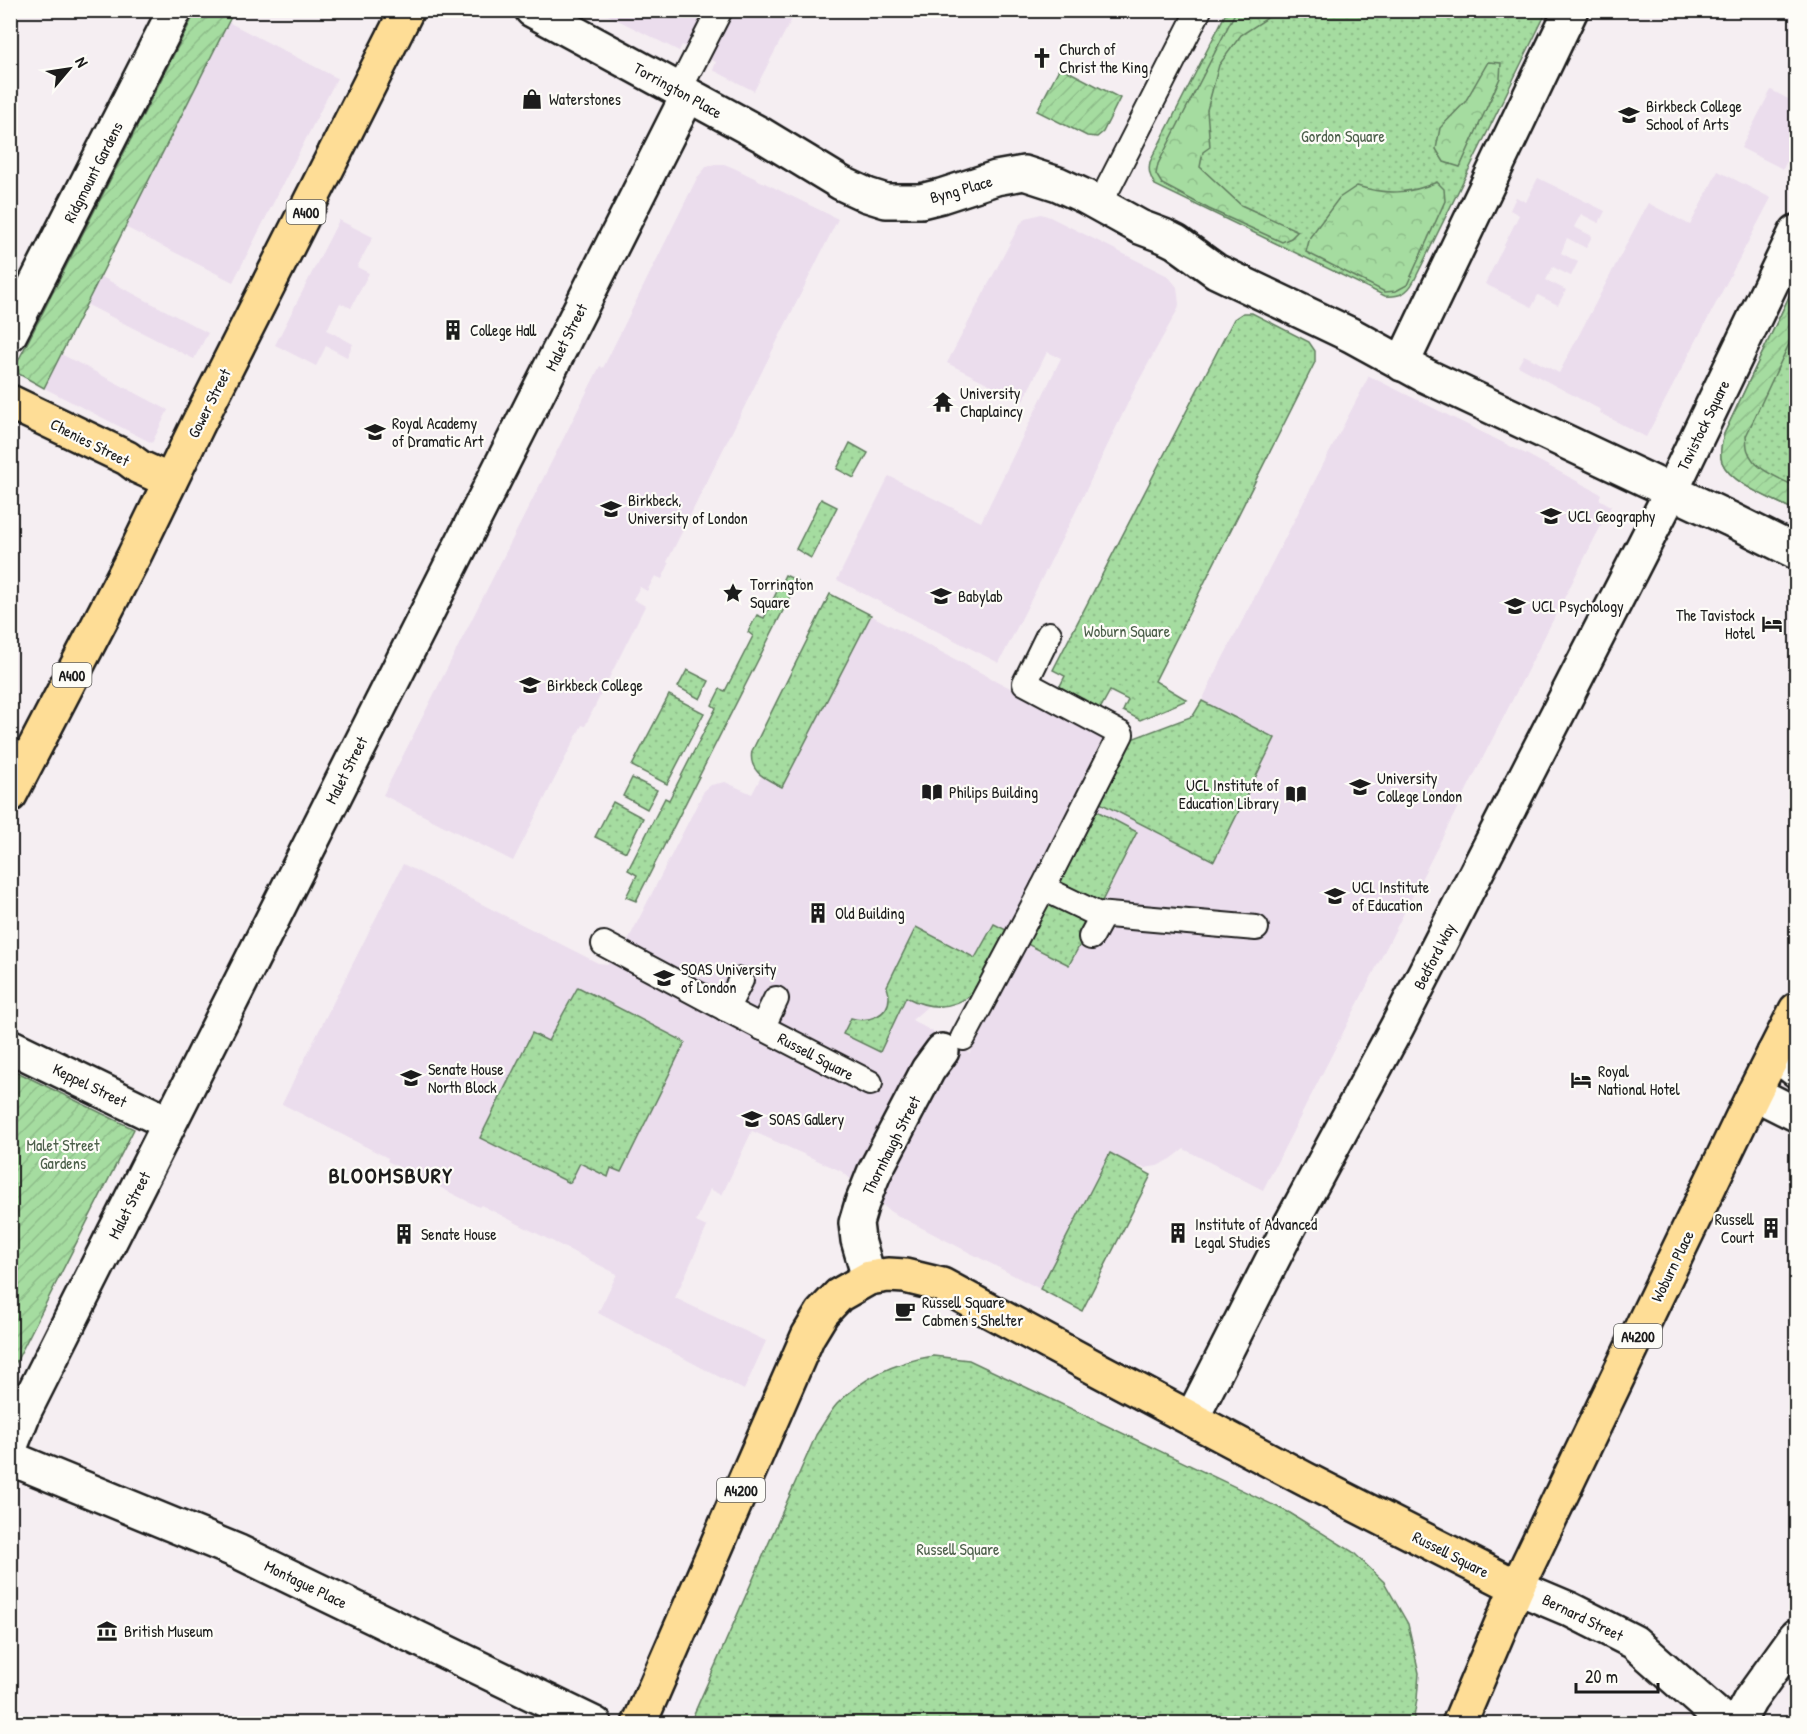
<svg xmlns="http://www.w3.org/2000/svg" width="1807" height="1734" font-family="'Patrick Hand',sans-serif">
<defs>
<pattern id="grass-dots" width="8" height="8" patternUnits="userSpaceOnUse" patternTransform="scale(1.5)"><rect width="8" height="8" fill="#a5dca0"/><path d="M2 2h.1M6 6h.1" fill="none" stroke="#8dbc89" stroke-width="1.8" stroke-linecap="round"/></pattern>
<pattern id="forest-crowns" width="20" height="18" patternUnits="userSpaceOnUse" patternTransform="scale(1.5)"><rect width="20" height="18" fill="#a5dca0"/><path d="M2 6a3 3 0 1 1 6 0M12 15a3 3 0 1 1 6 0" fill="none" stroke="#8dbc89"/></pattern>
<pattern id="garden-furrows" width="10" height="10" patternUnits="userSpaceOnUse" patternTransform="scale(1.5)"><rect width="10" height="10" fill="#a5dca0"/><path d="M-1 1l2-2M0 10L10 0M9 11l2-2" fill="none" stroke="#8dbc89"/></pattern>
</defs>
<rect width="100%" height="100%" fill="#f5eef2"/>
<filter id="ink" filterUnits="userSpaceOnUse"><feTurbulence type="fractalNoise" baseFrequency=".0167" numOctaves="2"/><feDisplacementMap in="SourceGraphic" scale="12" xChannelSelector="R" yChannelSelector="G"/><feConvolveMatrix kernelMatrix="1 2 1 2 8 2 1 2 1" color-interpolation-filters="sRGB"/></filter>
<g filter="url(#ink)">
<g fill="#ebdded">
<path d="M600,11H796L754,91L713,70L716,62L682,45L679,51Z"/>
<path d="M228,22L337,78L233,282L125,227Z"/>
<path d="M1771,90L1796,103V142L1783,169L1741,148Z"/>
<path d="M715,164H724L734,168L838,219L667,562L669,564L662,579L655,576L647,591L640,587L633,599L645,606L585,726L582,725L513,861L383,795L600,366L603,368L697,178L707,166Z"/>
<path d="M1718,171L1771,198L1646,437L1600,413L1601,410L1518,366L1524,355L1559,373L1648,203L1690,225Z"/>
<path d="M1538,178L1605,211L1599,223L1581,214L1574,227L1592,236L1586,248L1567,238L1561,253L1578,262L1571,276L1553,267L1546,280L1566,290L1558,305L1538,295L1532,307L1485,284L1519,215L1510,210L1516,197L1526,202Z"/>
<path d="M1041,214L1050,217L1168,276L1177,287L1179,304L1178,309L1136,386L1075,513L999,663L837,580L889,476L981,522L1061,358L1047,352L1023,401L947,363L1020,224L1026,218Z"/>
<path d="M339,220L373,237L357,267L369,273L351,308L340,303L327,330L353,344L347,357L326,346L316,366L275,345Z"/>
<path d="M100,276L208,333L194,359L86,304Z"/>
<path d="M61,354L168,410L152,443L44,388Z"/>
<path d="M1369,376L1526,454L1601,494L1599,499L1611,506L1263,1190L1184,1149L1171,1159L1157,1166L1145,1168L1135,1166L1110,1153L1040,1289L891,1212L841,1171L752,1131L722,1195L710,1189L696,1222L707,1227L675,1298L766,1341L744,1390L598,1313L617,1274L481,1205L479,1207L387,1161L388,1158L282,1104L403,864L598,963L607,964L620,956L704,791L711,785L725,782L752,794L761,777L756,772L751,757L756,742L830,594L1104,737L1008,931L969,998L960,1002L943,1006H928L912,1020L970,1053L1098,802L1214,861L1275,738L1202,701L1213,677Z"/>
</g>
<g fill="url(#grass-dots)" stroke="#607c5e" stroke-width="1.5">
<path d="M1227,11H1547L1414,281C1407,294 1399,297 1385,296L1155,185C1150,177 1148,171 1150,162Z"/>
<path d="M1796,282V511C1776,500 1730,484 1722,462C1719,453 1722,443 1724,434Z"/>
<path d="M1243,313H1252L1309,342L1315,351V362L1155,681L1187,700L1140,720L1123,711L1128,700L1110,691L1100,709L1059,688L1065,676L1053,670L1234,319Z"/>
<path d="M850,443L868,453L854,478L837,469Z"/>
<path d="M821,499L837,507L811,558L796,549Z"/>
<path d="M785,575L798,581L636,901L626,897L637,875L628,870L665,798L669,800L716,708L712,705L720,689L725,691L753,636L748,632L757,615L764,618Z"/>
<path d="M830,594L871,615L782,787C766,779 748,772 752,751Z"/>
<path d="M687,670L709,681L700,699L678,687Z"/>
<path d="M669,695L704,713L667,784L632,766Z"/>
<path d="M1202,701L1275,738L1214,861L1098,802L1129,740L1193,716Z"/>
<path d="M632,778L657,790L647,809L623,796Z"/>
<path d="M613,802L643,818L626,852L595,837Z"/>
<path d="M1095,810L1137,832L1101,903L1058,882Z"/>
<path d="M1049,900L1092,922L1069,965L1027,944Z"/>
<path d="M994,924L1008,931L975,992C953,1010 930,1010 906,997L880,1052L843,1034L851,1018C867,1023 890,1016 889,996C889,992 887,989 887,986L916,927L975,958Z"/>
<path d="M578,987L685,1042L621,1172L611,1168L608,1177L580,1163L570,1183L480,1138L532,1033L548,1041Z"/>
<path d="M1110,1153L1151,1175L1082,1311L1040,1289Z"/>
<path d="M933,1356L969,1360L1290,1513L1353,1552L1384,1582L1408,1624L1419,1673L1417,1699L1413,1723H690L816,1435C823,1425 829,1413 837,1404C863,1377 897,1362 933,1356Z"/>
</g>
<g fill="url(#forest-crowns)" stroke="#607c5e" stroke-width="1.5">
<path d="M1236,11H1273L1266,19L1241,35L1219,65L1207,110L1210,147L1203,152L1200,167L1241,205L1298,231L1291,238L1282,242L1209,209L1162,184L1156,174L1158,164Z"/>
<path d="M1488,62L1501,63L1500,78L1460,167L1444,162L1436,149L1440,128L1465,102Z"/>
<path d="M1437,182L1444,189L1445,201L1407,285L1396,291L1385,292L1306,252L1310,237L1339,198L1357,186C1386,195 1410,194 1437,182Z"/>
</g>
<g fill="url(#garden-furrows)" stroke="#607c5e" stroke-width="1.5">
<path d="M196,11H234L44,388L19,374L17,366L18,361Z"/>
<path d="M1060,67L1120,98L1103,132L1097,137L1087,136L1037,111Z"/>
<path d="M1796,282V329L1746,436C1747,441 1746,447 1748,451C1754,470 1780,478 1796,487V511C1776,500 1730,484 1722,462C1719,453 1722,443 1724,434Z"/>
<path d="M11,1069L134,1129L11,1372Z"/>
</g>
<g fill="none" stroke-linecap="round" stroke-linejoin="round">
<g stroke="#1c1c1c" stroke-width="28">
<g id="pedestrian">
<path d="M679,90L720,10"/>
<path d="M1109,186L1199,10"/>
<path d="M1043,888L1097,914L1256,928"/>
<path d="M1091,937L1103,915"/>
<path d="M604,944L709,1000L870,1083"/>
<path d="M726,1009L741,980"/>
<path d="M762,1028L776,999"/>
<path d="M963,1038L1043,888L1121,734L1025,683L1049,634"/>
</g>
</g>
<g stroke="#1c1c1c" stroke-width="38">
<g id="minor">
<path d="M10,334L175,10"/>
<path d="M1402,364L1571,10"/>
<path d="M10,1046L169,1123"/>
<path d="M1774,1053L1796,1070"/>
<path d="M1754,1093L1796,1114"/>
<path d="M869,1278L858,1240L856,1223L862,1203L874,1173L928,1070L942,1051"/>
<path d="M1192,1418L1288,1229L1397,1027L1619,594L1665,504L1796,232"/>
<path d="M10,1448L25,1410L688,95"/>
<path d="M1737,1724L1750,1700L1796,1636"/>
</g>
</g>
<g stroke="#1c1c1c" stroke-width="38">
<path id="tertiary" d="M532,10L762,135L841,183L867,195L886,201H921L941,196L996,178L1024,173L1058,184L1084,196L1140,227L1164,236L1176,242L1216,271L1351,335L1424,375L1730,519L1796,552"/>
</g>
<g stroke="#1c1c1c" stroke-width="38">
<g id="secondary">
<path d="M10,1458L239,1552L595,1724"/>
<path d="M1517,1587L1569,1609L1634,1642L1727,1724"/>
</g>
</g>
<g stroke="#1c1c1c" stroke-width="38">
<g id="primary">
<path d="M10,402L127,458L139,467L170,481"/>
<path d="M10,795L134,556L198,424L407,10"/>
<path d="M639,1724L808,1336L822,1313L839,1295L869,1278L888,1275L905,1276L942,1285L1101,1371L1305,1479L1517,1587"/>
<path d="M1459,1724L1517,1587L1754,1093L1796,1010"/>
</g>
</g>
<use href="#pedestrian" stroke="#fdfcf7" stroke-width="24"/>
<use href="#minor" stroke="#fdfcf7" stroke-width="33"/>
<use href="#tertiary" stroke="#fdfcf7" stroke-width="33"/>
<use href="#secondary" stroke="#fdfcf7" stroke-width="33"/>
<use href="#primary" stroke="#fedd96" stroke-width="33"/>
</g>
</g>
<defs>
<g id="church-bare" transform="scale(1.62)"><path d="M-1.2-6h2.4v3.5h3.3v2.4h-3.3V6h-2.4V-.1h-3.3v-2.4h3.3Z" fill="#1c1c1c" stroke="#fdfcf7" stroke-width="2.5" paint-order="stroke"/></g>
<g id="shop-bare" transform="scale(1.62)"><path d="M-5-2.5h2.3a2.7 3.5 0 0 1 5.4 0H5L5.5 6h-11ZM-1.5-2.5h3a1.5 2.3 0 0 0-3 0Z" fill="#1c1c1c" stroke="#fdfcf7" stroke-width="2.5" paint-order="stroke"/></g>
<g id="university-bare" transform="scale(1.62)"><path d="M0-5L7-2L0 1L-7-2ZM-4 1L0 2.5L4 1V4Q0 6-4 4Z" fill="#1c1c1c" stroke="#fdfcf7" stroke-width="2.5" paint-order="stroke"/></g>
<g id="building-bare" transform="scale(1.62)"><path d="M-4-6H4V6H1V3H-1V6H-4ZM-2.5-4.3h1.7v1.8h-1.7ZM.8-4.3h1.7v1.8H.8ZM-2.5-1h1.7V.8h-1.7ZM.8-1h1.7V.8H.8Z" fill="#1c1c1c" stroke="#fdfcf7" stroke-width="2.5" paint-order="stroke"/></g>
<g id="temple-bare" transform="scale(1.62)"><path d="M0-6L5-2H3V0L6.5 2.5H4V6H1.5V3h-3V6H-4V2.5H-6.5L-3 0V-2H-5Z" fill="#1c1c1c" stroke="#fdfcf7" stroke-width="2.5" paint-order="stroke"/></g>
<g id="sight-bare" transform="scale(1.62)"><path d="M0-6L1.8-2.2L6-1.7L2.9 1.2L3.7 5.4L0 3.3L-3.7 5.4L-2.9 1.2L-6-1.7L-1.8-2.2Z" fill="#1c1c1c" stroke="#fdfcf7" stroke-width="2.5" paint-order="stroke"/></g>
<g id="hotel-bare" transform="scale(1.62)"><path d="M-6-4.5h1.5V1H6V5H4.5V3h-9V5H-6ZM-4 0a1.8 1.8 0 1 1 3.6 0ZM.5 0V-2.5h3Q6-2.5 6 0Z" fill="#1c1c1c" stroke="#fdfcf7" stroke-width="2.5" paint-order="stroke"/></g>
<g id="library-bare" transform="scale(1.62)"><path d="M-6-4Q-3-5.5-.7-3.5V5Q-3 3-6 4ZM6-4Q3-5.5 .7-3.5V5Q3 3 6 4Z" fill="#1c1c1c" stroke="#fdfcf7" stroke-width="2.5" paint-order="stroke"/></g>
<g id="cafe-bare" transform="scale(1.62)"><path d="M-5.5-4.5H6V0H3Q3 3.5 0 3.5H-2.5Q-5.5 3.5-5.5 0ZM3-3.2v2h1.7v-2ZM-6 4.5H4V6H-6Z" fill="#1c1c1c" stroke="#fdfcf7" stroke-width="2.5" paint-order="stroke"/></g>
<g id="museum-bare" transform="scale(1.62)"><path d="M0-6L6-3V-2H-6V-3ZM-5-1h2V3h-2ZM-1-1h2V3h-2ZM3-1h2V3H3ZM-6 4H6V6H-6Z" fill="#1c1c1c" stroke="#fdfcf7" stroke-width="2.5" paint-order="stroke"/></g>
</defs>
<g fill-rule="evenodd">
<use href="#church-bare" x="1042" y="58"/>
<use href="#shop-bare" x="532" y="99"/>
<use href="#university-bare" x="1629" y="115"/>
<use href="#building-bare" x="453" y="330"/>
<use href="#temple-bare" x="943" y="402"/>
<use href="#university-bare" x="375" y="432"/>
<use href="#university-bare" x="611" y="509"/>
<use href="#university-bare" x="1551" y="516"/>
<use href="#sight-bare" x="733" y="593"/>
<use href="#university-bare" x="941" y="596"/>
<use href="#university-bare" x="1515" y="606"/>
<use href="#hotel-bare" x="1772" y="624"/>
<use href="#university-bare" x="530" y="685"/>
<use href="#university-bare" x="1360" y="787"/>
<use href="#library-bare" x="932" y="792"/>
<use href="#library-bare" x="1296" y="794"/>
<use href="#university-bare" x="1335" y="896"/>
<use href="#building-bare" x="818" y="913"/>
<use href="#university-bare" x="664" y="978"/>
<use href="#university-bare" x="411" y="1078"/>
<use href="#hotel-bare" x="1581" y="1080"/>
<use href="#university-bare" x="752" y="1119"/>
<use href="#building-bare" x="1771" y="1228"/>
<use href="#building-bare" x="1178" y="1233"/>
<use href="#building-bare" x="404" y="1234"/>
<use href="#cafe-bare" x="905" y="1311"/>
<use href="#museum-bare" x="107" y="1631"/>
</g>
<g text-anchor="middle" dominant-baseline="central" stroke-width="4.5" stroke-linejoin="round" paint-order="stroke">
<g fill="#fdfcf7" stroke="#605f5e" stroke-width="1.5">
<rect x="286.5" y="200" width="39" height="24" rx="4.5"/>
<rect x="52.5" y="663" width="39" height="24" rx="4.5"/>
<rect x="1614" y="1324" width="48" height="24" rx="4.5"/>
<rect x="717" y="1478" width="48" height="24" rx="4.5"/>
</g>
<g font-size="15" font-weight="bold" fill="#1c1c1c">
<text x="306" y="212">A400</text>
<text x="72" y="675">A400</text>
<text x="1638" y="1336">A4200</text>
<text x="741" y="1490">A4200</text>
</g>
<g font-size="16" fill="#1c1c1c" stroke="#fdfcf7" text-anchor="start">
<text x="1059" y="49">Church of<tspan x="1059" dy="18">Christ the King</tspan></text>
<text x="549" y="99">Waterstones</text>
<text x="1646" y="106">Birkbeck College<tspan x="1646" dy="18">School of Arts</tspan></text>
<text x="470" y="330">College Hall</text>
<text x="960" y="393">University<tspan x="960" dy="18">Chaplaincy</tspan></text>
<text x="392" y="423">Royal Academy<tspan x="392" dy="18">of Dramatic Art</tspan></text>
<text x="628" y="500">Birkbeck,<tspan x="628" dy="18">University of London</tspan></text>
<text x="1568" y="516">UCL Geography</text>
<text x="750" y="584">Torrington<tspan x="750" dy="18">Square</tspan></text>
<text x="958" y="596">Babylab</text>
<text x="1532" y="606">UCL Psychology</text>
<text x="1755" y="615" text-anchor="end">The Tavistock<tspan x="1755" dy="18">Hotel</tspan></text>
<text x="547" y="685">Birkbeck College</text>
<text x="1377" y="778">University<tspan x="1377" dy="18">College London</tspan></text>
<text x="1279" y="785" text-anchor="end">UCL Institute of<tspan x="1279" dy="18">Education Library</tspan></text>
<text x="949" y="792">Philips Building</text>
<text x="1352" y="887">UCL Institute<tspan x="1352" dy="18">of Education</tspan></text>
<text x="835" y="913">Old Building</text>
<text x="681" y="969">SOAS University<tspan x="681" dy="18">of London</tspan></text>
<text x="428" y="1069">Senate House<tspan x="428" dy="18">North Block</tspan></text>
<text x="1598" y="1071">Royal<tspan x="1598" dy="18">National Hotel</tspan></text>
<text x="769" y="1119">SOAS Gallery</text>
<text x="1754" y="1219" text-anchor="end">Russell<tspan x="1754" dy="18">Court</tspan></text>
<text x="1195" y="1224">Institute of Advanced<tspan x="1195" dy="18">Legal Studies</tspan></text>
<text x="421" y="1234">Senate House</text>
<text x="922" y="1302">Russell Square<tspan x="922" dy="18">Cabmen's Shelter</tspan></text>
<text x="124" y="1631">British Museum</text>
</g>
<g font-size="16" fill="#1c1c1c" stroke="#fdfcf7">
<text transform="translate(678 90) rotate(29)">Torrington Place</text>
<text transform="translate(93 172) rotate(-63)">Ridgmount Gardens</text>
<text transform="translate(961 189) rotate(-16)">Byng Place</text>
<text transform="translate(566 337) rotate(-63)">Malet Street</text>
<text transform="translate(209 403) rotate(-63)">Gower Street</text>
<text transform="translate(1703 425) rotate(-64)">Tavistock Square</text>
<text transform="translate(90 442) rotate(27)">Chenies Street</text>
<text transform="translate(346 770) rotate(-63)">Malet Street</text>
<text transform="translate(1434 956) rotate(-63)">Bedford Way</text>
<text transform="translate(816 1056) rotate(28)">Russell Square</text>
<text transform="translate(90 1085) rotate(26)">Keppel Street</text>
<text transform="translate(891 1145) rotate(-63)">Thornhaugh Street</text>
<text transform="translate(129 1205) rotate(-63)">Malet Street</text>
<text transform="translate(1672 1266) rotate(-64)">Woburn Place</text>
<text transform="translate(1451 1554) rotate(27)">Russell Square</text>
<text transform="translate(306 1584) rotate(26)">Montague Place</text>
<text transform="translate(1583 1617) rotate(26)">Bernard Street</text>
</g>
<g font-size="16" fill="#4c5f4a" stroke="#fdfcf7">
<text x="1343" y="136">Gordon Square</text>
<text x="1127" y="631">Woburn Square</text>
<text x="63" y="1145">Malet Street<tspan x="63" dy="18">Gardens</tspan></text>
<text x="958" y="1549">Russell Square</text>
</g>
<g font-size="22" font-weight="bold" letter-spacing="1.5" fill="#1c1c1c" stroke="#fdfcf7">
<text x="391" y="1175">BLOOMSBURY</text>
</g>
</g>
<rect width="1807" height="1734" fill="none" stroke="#fdfcf7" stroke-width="36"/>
<rect x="18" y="18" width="1771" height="1698" fill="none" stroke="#1c1c1c" stroke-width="2" filter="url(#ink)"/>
<g transform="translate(69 69) rotate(61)" stroke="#fdfcf7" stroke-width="4.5" paint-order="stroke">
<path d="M0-4.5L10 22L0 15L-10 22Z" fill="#1c1c1c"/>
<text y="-9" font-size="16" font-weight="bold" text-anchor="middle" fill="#1c1c1c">N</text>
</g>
<path d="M1576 1683v9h82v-9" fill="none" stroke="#1c1c1c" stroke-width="3"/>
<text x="1585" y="1683" font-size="18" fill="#1c1c1c" stroke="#fdfcf7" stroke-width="4.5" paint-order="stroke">20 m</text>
</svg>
